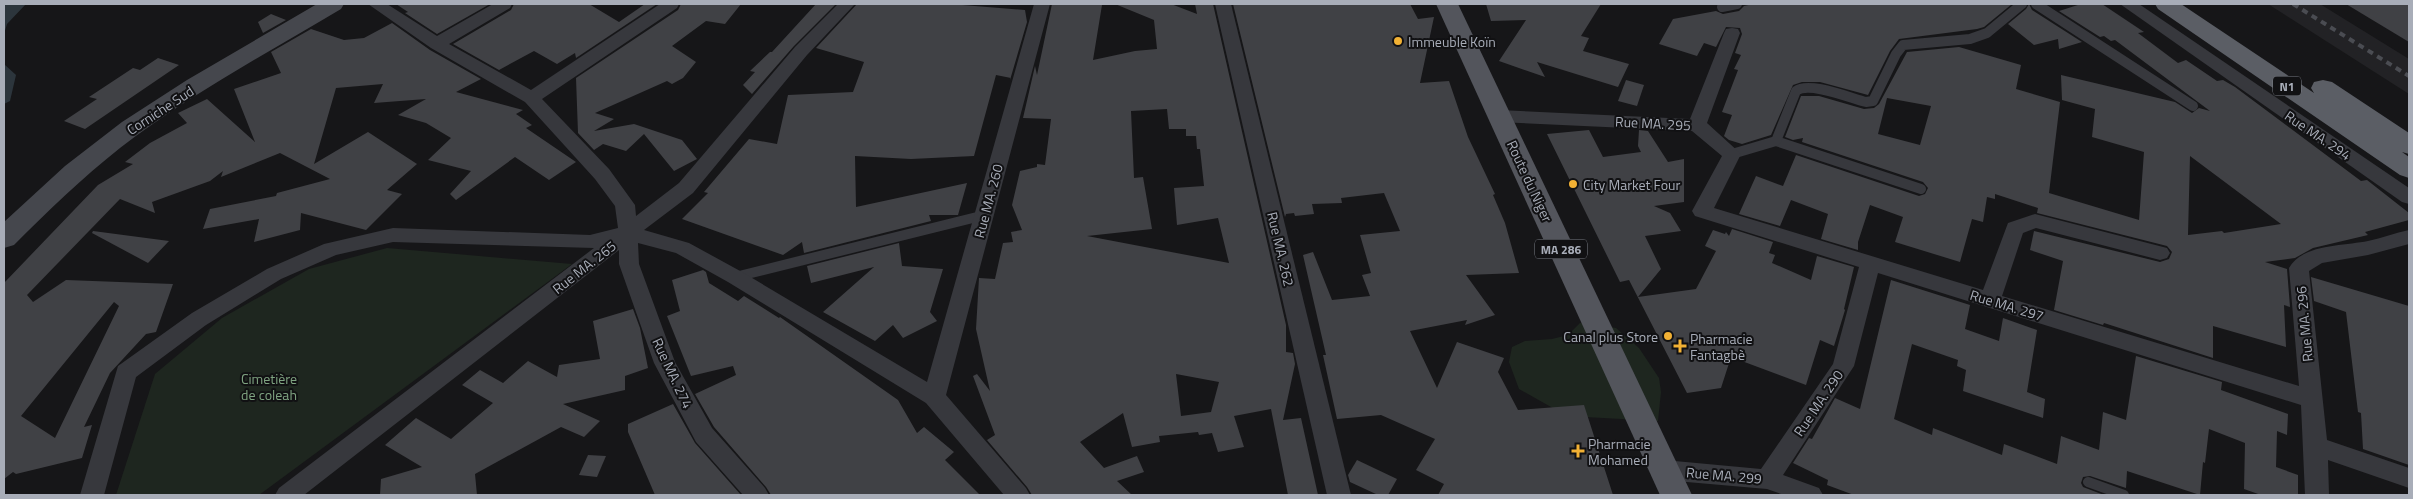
<svg xmlns="http://www.w3.org/2000/svg" width="2413" height="499" font-family="'Titillium Web',sans-serif">
<rect width="100%" height="100%" fill="#161618"/>
<path fill="#222225" d="M2268,4H2320L2409,59V94Z"/>
<g fill="#1e261f">
<path d="M387,248L572,264L259,495H116L155,374L222,318L309,269Z"/>
<path d="M1580,323L1616,328L1639,348L1659,378L1661,392L1658,421L1567,416L1519,389L1509,362L1512,347L1525,341L1552,339L1568,335Z"/>
</g>
<g fill="#2c353c">
<path d="M4,4H26L7,24L4,34Z"/>
<path d="M4,64L16,75L10,101L4,104Z"/>
</g>
<g fill="#404145" fill-rule="evenodd">
<path d="M396,4H490L437,34L405,13L408,12Z"/>
<path d="M514,4H589L619,22L645,4H657L576,58L575,53L557,64L534,51L499,70L453,44L511,10Z"/>
<path d="M681,4H741L725,24L706,21L672,46L696,62L683,78L672,84L667,81L595,113L614,119L594,131L634,124L682,140L697,159L674,171L644,134L626,151L603,144L594,150L578,133L576,78L678,10Z"/>
<path d="M816,4H836L794,46L752,94L743,85L755,72L750,71L770,52H772Z"/>
<path d="M857,4H950L1025,10L1027,22L1010,80L1011,78L996,75L974,156L911,159L855,156L856,207L967,183L958,215H929L931,221L804,253L802,242L783,255L682,219L708,193L704,192L749,139L777,144L788,95L853,92L864,62L816,48Z"/>
<path d="M1052,4L1102,5L1093,60L1135,51L1157,49L1154,20L1115,4H1171L1197,14L1195,4H1213L1286,325V352L1293,353L1295,364L1283,420L1301,418L1318,495H1288L1271,409L1234,416L1244,447L1218,452L1212,433L1199,435L1198,432L1159,436L1160,442L1132,447L1123,413L1080,442L1104,468L1137,456L1144,472L1117,481L1132,495H1032L1027,487L987,440L995,435L973,376L977,374L990,391L976,329L979,278L995,279L1003,243L1013,242L1011,232L1022,230L1012,205L1020,171L1037,167V164L1045,165L1051,119L1023,118L1035,66L1037,75ZM1167,109L1169,129H1186V136H1196L1197,149H1200L1204,186L1174,188L1177,225L1218,218L1229,263L1087,236L1152,229L1143,177L1134,178L1131,111ZM1176,374L1219,382L1211,412L1181,416Z"/>
<path d="M1233,4H1410L1418,19L1434,17L1420,83L1449,81L1468,137L1495,194L1493,195L1505,223L1519,273L1466,275L1495,315L1465,325L1467,320L1410,331L1437,388L1457,342L1504,358L1498,372L1518,410L1584,405L1613,495H1438L1444,484L1416,470L1435,439L1381,415L1337,419L1323,355H1326L1303,255L1313,252L1332,300L1370,296L1362,275L1371,273L1360,235L1400,231L1384,193L1341,198L1342,203L1312,204L1314,214L1295,216L1294,213L1286,214L1285,217Z"/>
<path d="M1486,4H1601L1581,36L1589,38L1583,51L1629,64L1618,87L1537,62L1545,77L1499,61L1526,20L1491,21Z"/>
<path d="M1753,4H2012L1984,27L1977,29L1899,39L1890,51L1868,95L1820,82H1802L1793,85L1771,135L1742,144L1729,140L1724,136L1732,115L1722,112L1738,70L1734,69L1741,55L1735,53L1742,34L1740,28L1726,27L1716,47L1704,43L1697,56L1659,44L1673,19L1716,11L1723,14L1739,11L1744,6Z"/>
<path d="M2029,4L2032,10L2082,42L2059,49L2058,39L2034,45L2008,24L2026,9Z"/>
<path d="M2081,4H2102L2144,32L2138,33L2178,63L2186,60L2217,81L2223,80L2235,87L2361,181L2367,180L2409,213V220L2365,232L2368,235L2313,248L2295,258L2265,262L2287,269L2290,307L2284,305L2286,347L2213,326V358L2104,323L2103,325L2054,310L2063,261L2030,250L2034,231L2160,262L2169,259L2172,252L2167,246L2037,213L2038,208L1995,194V199L1987,197L1983,222L1972,219L1960,262L1895,242L1903,217L1870,205L1858,242V250L1821,239L1828,214L1791,200L1780,226L1739,214L1756,176L1783,186L1796,155L1919,196L1925,194L1928,188L1923,182L1802,142L1803,138L1793,140L1785,137L1801,96H1819L1864,109L1874,108L1879,104L1907,52L1959,47L2021,65L2016,89L2060,102L2049,193L2139,220L2144,152L2092,137L2095,109L2062,100L2061,75L2175,102L2192,113L2199,108L2210,111L2115,40L2111,41L2104,36L2100,37L2059,11ZM1887,98L1931,106L1920,145L1878,134ZM2190,156L2281,224L2224,233L2222,231L2188,235Z"/>
<path d="M2346,4H2409V42Z"/>
<path d="M271,14L286,20L263,33L258,22Z"/>
<path d="M392,23L430,50L481,79L456,92L523,110L516,114L532,125L526,128L576,162L549,180L515,157L456,200L450,194L471,171L428,160L451,138L426,123L398,115L426,99L374,103L383,84L336,88L314,164L368,132L417,164L387,190L402,194L366,230L301,213L300,230L254,242L259,219L203,229L210,209L276,196L277,193L330,179L280,153L221,177L223,171L210,181L152,202L155,213L120,199L27,295L33,302L66,280L173,284L156,332L146,334L110,373L84,427L92,425L82,458L16,474L13,472L4,479V283L98,185L133,164L125,162L150,143L187,123L178,113L207,99L255,142L234,89L281,73L271,52L311,29L344,40L364,38ZM114,302L119,306L55,438L21,416Z"/>
<path d="M158,58L179,65L85,129L64,121L97,99L89,97L133,68L140,70Z"/>
<path d="M1626,80L1644,85L1637,106L1618,101Z"/>
<path d="M1589,130L1603,157L1641,152L1638,146L1639,130L1648,131L1668,162L1684,159V202L1654,206L1670,213L1681,231L1645,236L1661,269L1638,297L1696,289L1716,251L1705,246L1713,230L1725,234L1726,232L1729,236L1732,229L1773,242L1769,253L1775,255L1772,263L1811,280L1817,256L1854,267L1844,309L1845,310L1834,346L1820,340L1806,385L1731,357L1721,388L1687,393L1629,280L1620,282L1547,134Z"/>
<path d="M93,231L169,241L148,263L92,233Z"/>
<path d="M899,243L902,266L943,269L930,312L937,321L903,338L893,325L875,341L823,312L874,267L811,283L807,266Z"/>
<path d="M703,270L706,272L709,283L738,301L744,296L779,318L780,317L898,400L917,433L924,427L954,452L945,460L980,495H771L766,487L714,427L695,394L736,375L733,366L691,376L667,316L680,311L672,280Z"/>
<path d="M2311,277L2409,306V465L2363,449L2361,413L2358,412L2346,312L2314,301Z"/>
<path d="M1891,280L1970,305L1965,329L1999,341L2003,318L2037,330L2027,392L2045,399L2043,418L1963,391L1966,370L1957,366L1958,360L1912,344L1894,419L1932,435L1933,428L2002,455L2004,444L2057,464L2061,436L2099,450L2103,412L2126,420L2136,356L2222,382L2221,390L2288,414L2287,435L2277,431L2276,467L2298,475V495H2261L2244,489L2245,443L2209,429L2205,463L2203,462L2200,495L2127,471L2126,488L2090,476L2083,477L2081,483L2083,487L2104,495H1854L1827,485L1828,480L1793,463L1809,438L1812,439L1835,398L1860,409Z"/>
<path d="M633,309L640,328L648,368L625,376V390L563,404L600,421L584,437L561,427L475,474L477,495H380L381,479L422,467L385,445L416,418L451,439L493,403L462,385L480,370L503,383L528,361L557,377L559,365L600,359L593,321Z"/>
<path d="M673,404L695,443L741,495H655L628,432V424Z"/>
<path d="M588,455L606,456L597,477L579,475Z"/>
<path d="M1357,460L1397,479L1388,495H1378L1350,482L1348,475Z"/>
</g>
<g fill="none" stroke-linecap="round" stroke-linejoin="round">
<g stroke="#37383d" stroke-width="10">
<path d="M2036,4L2193,106"/>
<path d="M1722,7L1737,4"/>
<path d="M1776,141L1921,189"/>
<path d="M1732,154L1776,141L1796,91C1809,81 1850,98 1866,102L1873,101L1896,54L1903,45L1970,39L1987,33L2022,4"/>
<path d="M735,277L985,215"/>
<path d="M2088,482L2124,495"/>
</g>
<g fill="#37383d" fill-rule="evenodd">
<path d="M368,4H387L437,36L493,4H512L510,8L449,44L531,90L660,4H679L677,8L542,99L609,169L635,205L636,216L679,183L795,47L838,4H855L807,55L693,193L644,230L689,243L742,272L927,382L1034,4H1050L946,395L1026,488L1030,495H1004L926,403L728,282L676,253L638,243L639,264L675,362L712,428L765,488L769,495H743L696,442L654,363L619,264V250L304,495H275L279,488L594,248L393,242L336,255L281,279L206,325L136,377L104,495H80L118,366L192,313L267,269L324,244L393,228L590,235L618,228L615,206L595,179L525,102L431,48Z"/>
<path d="M1215,4H1231L1351,495H1327Z"/>
<path d="M2120,4H2139L2409,188V204L2402,202Z"/>
<path d="M1732,28L1738,29L1740,33L1707,123L1741,154L1714,208L1983,290L2008,223L2035,214L2167,248L2170,253L2167,258L2160,260L2036,228L2023,233L2002,296L2299,386L2289,268C2302,244 2344,246 2368,241C2382,238 2395,233 2409,230V244L2368,255L2322,263L2309,271L2327,440L2409,468V488L2328,460L2329,495H2305L2301,405L1878,273L1854,366L1783,475L1819,488L1823,495H1784L1767,489L1664,480L1656,477L1652,470L1656,463L1664,460L1761,469L1833,364L1859,267L1695,216L1692,211L1722,156L1692,131L1499,122L1493,120L1490,116L1493,112L1499,110L1690,119L1724,33L1726,29Z"/>
</g>
<path fill="#45474d" fill-rule="evenodd" d="M317,4H344L341,9C267,53 189,95 120,148C82,178 48,211 14,245L4,248V222L65,166L122,122L187,80Z"/>
<path fill="#53555c" fill-rule="evenodd" d="M1436,4H1458L1692,495H1660Z"/>
<path fill="#5b5e65" fill-rule="evenodd" d="M2155,4H2181L2314,93L2311,88L2314,82L2323,80L2332,82L2409,133V154L2402,152L2409,157V178L2400,175L2158,9Z"/>
<path stroke="#4a4c52" stroke-width="4" stroke-dasharray="6 5" stroke-linecap="butt" d="M2293,4L2409,76"/>
</g>
<g fill="#f2b134" stroke="#111113" stroke-width="2">
<circle cx="1398" cy="41" r="5"/>
<circle cx="1573" cy="184" r="5"/>
<circle cx="1668" cy="336" r="5"/>
<path d="M1677.5 338.5h5v5h5v5h-5v5h-5v-5h-5v-5h5z"/>
<path d="M1575.5 443.5h5v5h5v5h-5v5h-5v-5h-5v-5h5z"/>
</g>
<g text-anchor="middle" dominant-baseline="central" stroke-width="4" stroke-linejoin="round" paint-order="stroke">
<g fill="#111113" stroke="#7b7e86" stroke-width="1">
<rect x="2273" y="76.5" width="28" height="19" rx="4"/>
<rect x="1535" y="239.5" width="52" height="19" rx="4"/>
</g>
<g font-size="12" font-weight="bold" fill="#a8adb8">
<text x="2287" y="86">N1</text>
<text x="1561" y="249">MA 286</text>
</g>
<g font-size="14" fill="#a8adb8" stroke="#111113" text-anchor="start">
<text x="1408" y="41">Immeuble Koïn</text>
<text x="1583" y="184">City Market Four</text>
<text x="1658" y="336" text-anchor="end">Canal plus Store</text>
<text x="1690" y="338">Pharmacie<tspan x="1690" dy="16">Fantagbè</tspan></text>
<text x="1588" y="443">Pharmacie<tspan x="1588" dy="16">Mohamed</tspan></text>
</g>
<g font-size="14" fill="#a8adb8" stroke="#111113">
<text transform="translate(160 110) rotate(-33)">Corniche Sud</text>
<text transform="translate(1653 123) rotate(3)">Rue MA. 295</text>
<text transform="translate(2318 135) rotate(34)">Rue MA. 294</text>
<text transform="translate(1530 181) rotate(65)">Route du Niger</text>
<text transform="translate(988 201) rotate(-75)">Rue MA. 260</text>
<text transform="translate(1281 249) rotate(77)">Rue MA. 262</text>
<text transform="translate(584 267) rotate(-38)">Rue MA. 265</text>
<text transform="translate(2007 305) rotate(17)">Rue MA. 297</text>
<text transform="translate(2304 324) rotate(-95)">Rue MA. 296</text>
<text transform="translate(673 373) rotate(65)">Rue MA. 274</text>
<text transform="translate(1818 403) rotate(-56)">Rue MA. 290</text>
<text transform="translate(1724 475) rotate(5)">Rue MA. 299</text>
</g>
<g font-size="14" fill="#7fa381" stroke="#111113">
<text x="269" y="378">Cimetière<tspan x="269" dy="16">de coleah</tspan></text>
</g>
</g>
<rect width="2413" height="499" fill="none" stroke="#a8adb8" stroke-width="10"/>
</svg>
